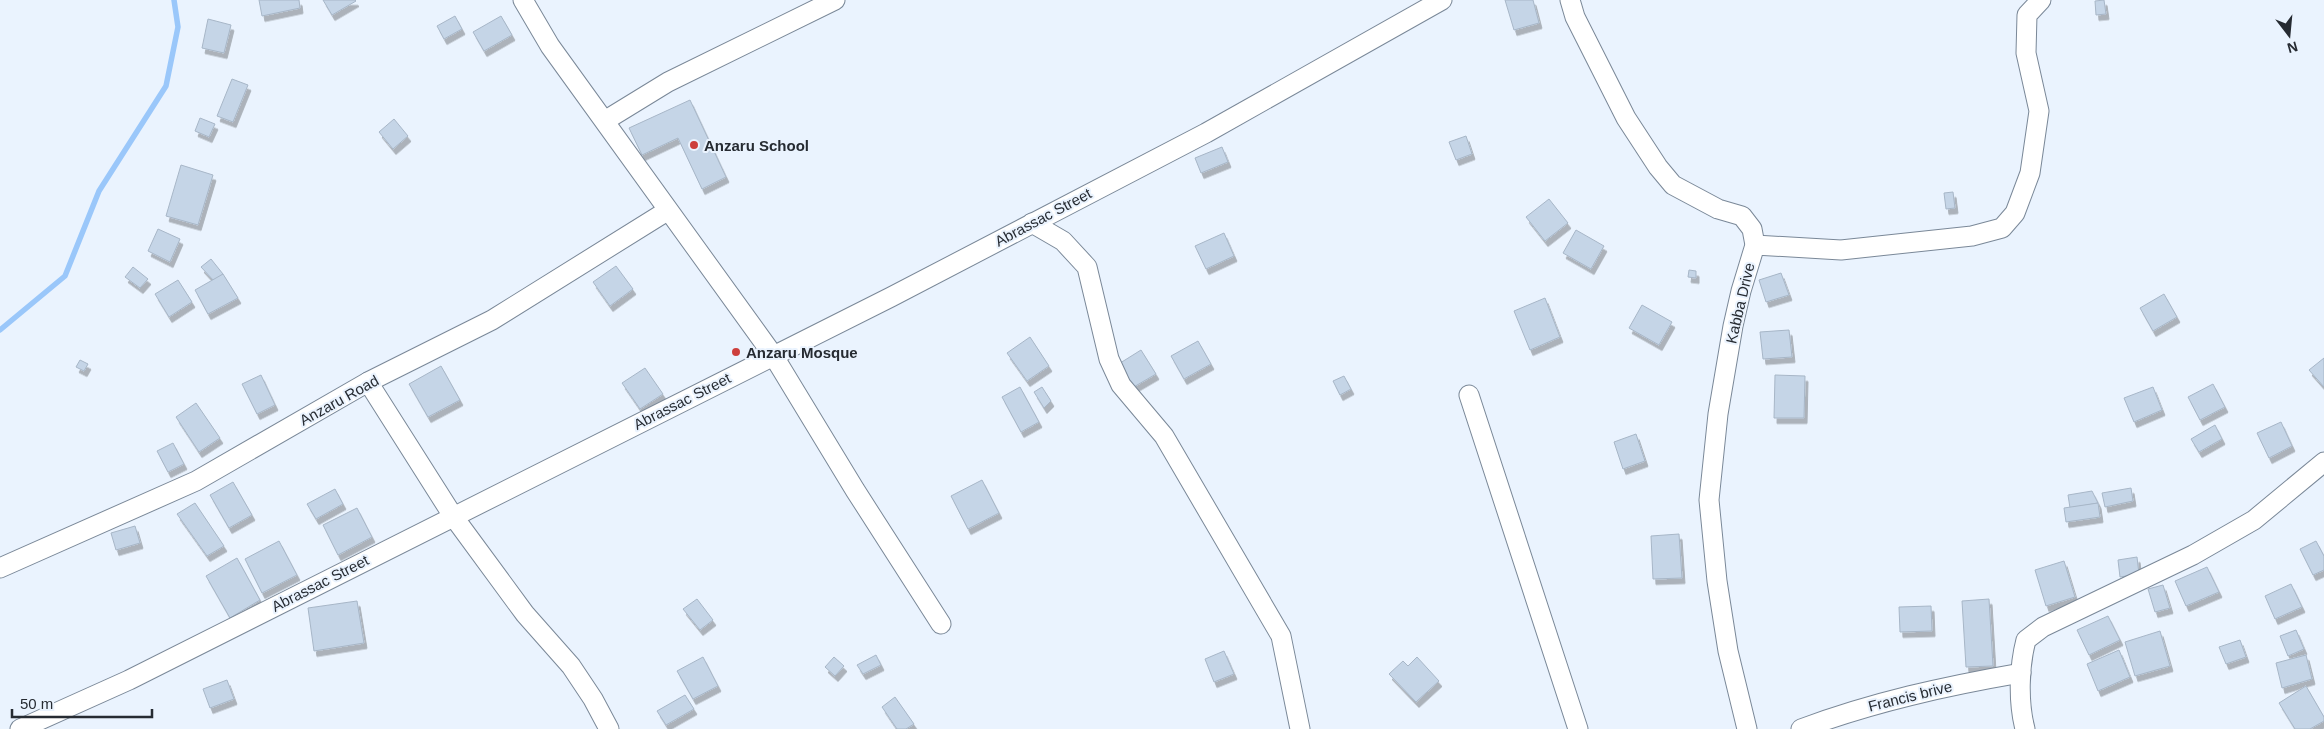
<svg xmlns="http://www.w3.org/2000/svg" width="2324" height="729" font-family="Arial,sans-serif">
<defs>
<filter id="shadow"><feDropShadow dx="3" dy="5.5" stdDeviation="0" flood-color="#0004"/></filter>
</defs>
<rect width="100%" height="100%" fill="#eaf3fe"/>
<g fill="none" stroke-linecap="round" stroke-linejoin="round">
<path stroke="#9ac7fa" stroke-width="5.5" d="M0,330L65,276L99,191L166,86L178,27L174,0"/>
</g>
<g fill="#c5d5e7" stroke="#a7b6c7" filter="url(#shadow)">
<path d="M259,0H299L300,8L262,16Z"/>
<path d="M323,0H355L356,1L332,15Z"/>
<path d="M1505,0H1533L1539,23L1514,30Z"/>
<path d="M2104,0L2106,14L2096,15L2095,1Z"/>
<path d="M455,16L462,29L444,39L437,26Z"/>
<path d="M501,16L512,35L484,51L473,32Z"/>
<path d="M208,19L231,25L224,53L202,48Z"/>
<path d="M232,79L248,85L233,122L217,116Z"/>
<path d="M690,100L726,177L702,189L678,138L642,155L629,128Z"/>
<path d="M200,118L215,124L209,137L195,131Z"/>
<path d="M394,119L408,136L393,149L379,132Z"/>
<path d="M1466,136L1472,154L1456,160L1449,142Z"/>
<path d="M1222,147L1228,162L1201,173L1195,158Z"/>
<path d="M181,165L213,175L198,225L166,216Z"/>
<path d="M1953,192L1955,208L1946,209L1944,193Z"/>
<path d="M1549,199L1568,223L1545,241L1526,217Z"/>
<path d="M158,229L180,239L170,262L148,251Z"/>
<path d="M1576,230L1604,246L1591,269L1563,253Z"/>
<path d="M1224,233L1234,256L1206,269L1195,246Z"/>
<path d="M211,259L223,274L214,281L201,267Z"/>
<path d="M616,266L633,289L610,306L593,282Z"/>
<path d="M133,267L148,279L140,288L125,277Z"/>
<path d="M1689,270L1696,271V278L1688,277Z"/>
<path d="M1781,273L1789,295L1766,302L1759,280Z"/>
<path d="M223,274L238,298L208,314L195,290Z"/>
<path d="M178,280L192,302L169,317L155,294Z"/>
<path d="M2164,294L2177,317L2153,331L2140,308Z"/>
<path d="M1545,298L1560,337L1530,350L1514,311Z"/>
<path d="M1642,305L1672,322L1659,345L1629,328Z"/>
<path d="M1789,330L1792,357L1763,359L1760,332Z"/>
<path d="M1030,337L1049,366L1027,381L1007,353Z"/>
<path d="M1198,341L1211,364L1184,379L1171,356Z"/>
<path d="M1141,350L1156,374L1132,388L1117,365Z"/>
<path d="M2324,358V387L2309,370Z"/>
<path d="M80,360L88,364L84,371L76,367Z"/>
<path d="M441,366L460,400L428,417L409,384Z"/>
<path d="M645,368L663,394L640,409L622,383Z"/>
<path d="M261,375L275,405L257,414L242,384Z"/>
<path d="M1775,375L1805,376L1804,418H1774Z"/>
<path d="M1344,376L1351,389L1340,395L1333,381Z"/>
<path d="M2213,384L2225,407L2200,420L2188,397Z"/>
<path d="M1020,387L1039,422L1021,432L1002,397Z"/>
<path d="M1042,387L1051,401L1044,408L1034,392Z"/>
<path d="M2153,387L2162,410L2134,422L2124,398Z"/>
<path d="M196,403L220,438L199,452L176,417Z"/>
<path d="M2281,422L2292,446L2269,458L2257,433Z"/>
<path d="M2215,425L2222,439L2199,452L2191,439Z"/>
<path d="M1636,434L1645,461L1623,469L1614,442Z"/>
<path d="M173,443L184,464L168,472L157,451Z"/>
<path d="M982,480L999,513L968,529L951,496Z"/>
<path d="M233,482L252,515L229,528L210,495Z"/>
<path d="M2131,488L2133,501L2105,507L2102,493Z"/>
<path d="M335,489L343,504L316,519L307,504Z"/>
<path d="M2092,491L2098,503L2070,508L2068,495Z"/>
<path d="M195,503L224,546L207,556L177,514Z"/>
<path d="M2098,503L2100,517L2066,522L2064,508Z"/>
<path d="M357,508L372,537L338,555L323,525Z"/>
<path d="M135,526L140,543L116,550L111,533Z"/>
<path d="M1679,534L1682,578L1653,579L1651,536Z"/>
<path d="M279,541L297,575L262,593L245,559Z"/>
<path d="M2316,541L2324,556V570L2313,575L2300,549Z"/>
<path d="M2137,557L2139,574L2120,577L2118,560Z"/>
<path d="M237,558L260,600L230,618L206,576Z"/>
<path d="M2064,561L2075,597L2046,606L2035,570Z"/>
<path d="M2207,567L2219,592L2186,606L2175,581Z"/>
<path d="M2291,584L2302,607L2275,619L2265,596Z"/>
<path d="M2163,585L2170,608L2155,612L2148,589Z"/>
<path d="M697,599L713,620L700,630L683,609Z"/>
<path d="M1989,599L1993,666L1966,667L1962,601Z"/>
<path d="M357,601L364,643L314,651L308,608Z"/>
<path d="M1931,606L1932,631L1900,632L1899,607Z"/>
<path d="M2108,616L2120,640L2089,655L2077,630Z"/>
<path d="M2296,630L2304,649L2288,656L2280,636Z"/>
<path d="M2160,631L2170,666L2135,676L2125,642Z"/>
<path d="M2240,640L2246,657L2226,664L2219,647Z"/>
<path d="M2119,650L2130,677L2098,691L2087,664Z"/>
<path d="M1224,651L1234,674L1214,682L1205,659Z"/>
<path d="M876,655L881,665L863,674L857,665Z"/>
<path d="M2306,655L2312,679L2282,688L2276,663Z"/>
<path d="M703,657L718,686L693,699L677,671Z"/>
<path d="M834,657L844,666L835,676L825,667Z"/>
<path d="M1417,657L1439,681L1416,702L1389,674L1403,661L1408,666Z"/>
<path d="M227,680L234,699L210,708L203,689Z"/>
<path d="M2306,686L2324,717V721L2310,729H2295L2279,703Z"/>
<path d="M685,695L694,709L666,725L657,711Z"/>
<path d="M895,697L914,724L906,729H897L882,707Z"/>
</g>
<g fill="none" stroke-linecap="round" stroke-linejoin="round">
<g stroke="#7a8898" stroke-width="21">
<g id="street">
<path d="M523,0L550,46L773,355L855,490L941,624"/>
<path d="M1570,0L1575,17L1626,118L1658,167L1673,185L1718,209L1742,216L1752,229L1755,245L1741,291L1733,326L1718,414L1709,500L1717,581L1728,651L1747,729"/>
<path d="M606,120L668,82L835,0"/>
<path d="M1032,223L1063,241L1087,267L1109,359L1121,385L1164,436L1281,636L1300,729"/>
<path d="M1755,245L1841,250L1972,236L2002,228L2015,213L2030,173L2039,111L2026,53L2027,15L2041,0"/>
<path d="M368,382L453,516L525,614L571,666L593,699L609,729"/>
<path d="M1469,395L1578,729"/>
<path d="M0,568L196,481L368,382L492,320L667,211"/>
<path d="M20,729L129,680L891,297L1206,133L1442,0"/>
<path d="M1801,729C1873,702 1946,686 2021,673"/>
<path d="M2025,729C2018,702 2019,667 2026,640L2043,627L2193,555L2254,520L2324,462"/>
</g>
</g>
<use href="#street" stroke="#fff" stroke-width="19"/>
</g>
<g fill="#cd3f3c" stroke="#eaf3fe" stroke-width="2">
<circle cx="694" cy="145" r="5"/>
<circle cx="736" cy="352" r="5"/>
</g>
<g text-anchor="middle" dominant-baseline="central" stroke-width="4" stroke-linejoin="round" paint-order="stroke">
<g font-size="15" font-weight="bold" fill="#262b32" stroke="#eaf3fe" text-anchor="start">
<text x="704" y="145">Anzaru School</text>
<text x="746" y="352">Anzaru Mosque</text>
</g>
<g font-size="15" fill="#262b32" stroke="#eaf3fe">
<text transform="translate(1043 217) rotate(-28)">Abrassac Street</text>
<text transform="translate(1740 303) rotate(-77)">Kabba Drive</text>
<text transform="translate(339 400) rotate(-29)">Anzaru Road</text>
<text transform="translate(682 401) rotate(-27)">Abrassac Street</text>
<text transform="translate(320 583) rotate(-27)">Abrassac Street</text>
<text transform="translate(1910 696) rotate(-14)">Francis brive</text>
</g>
</g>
<g transform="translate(2289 35) rotate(164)" stroke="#eaf3fe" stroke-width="4" paint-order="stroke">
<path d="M0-4L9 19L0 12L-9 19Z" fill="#262b32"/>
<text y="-8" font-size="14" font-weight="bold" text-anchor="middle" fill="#262b32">N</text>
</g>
<path d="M12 709v8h140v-8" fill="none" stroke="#262b32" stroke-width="2.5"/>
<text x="20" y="709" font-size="15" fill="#262b32" stroke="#eaf3fe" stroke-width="4" paint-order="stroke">50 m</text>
</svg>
